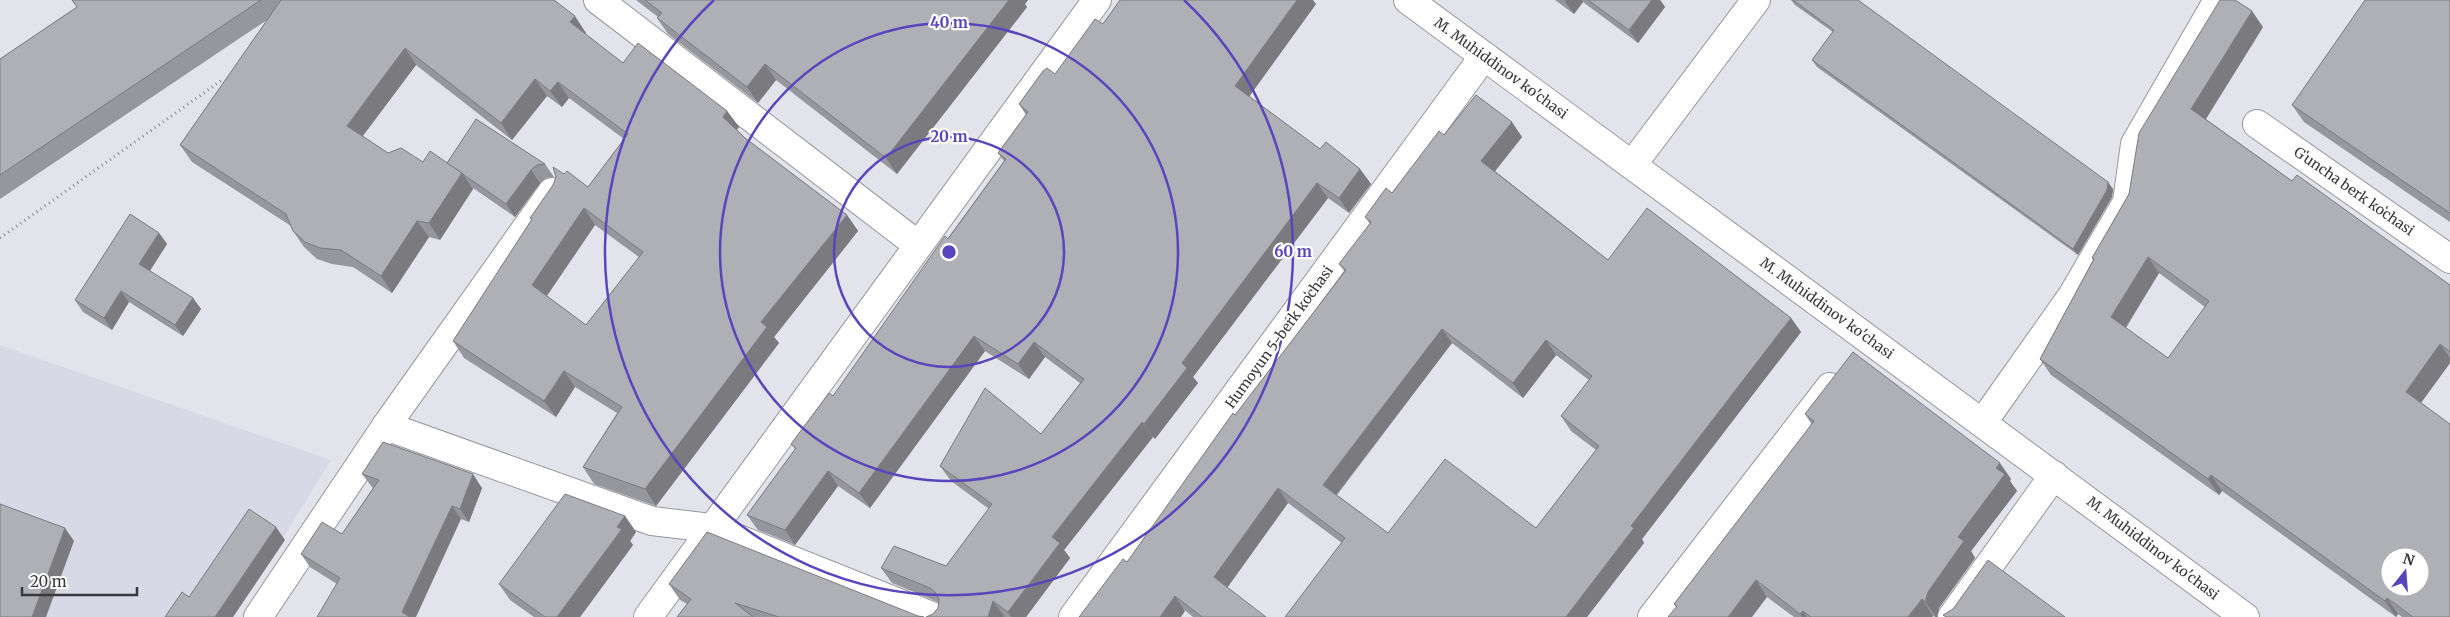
<svg xmlns="http://www.w3.org/2000/svg" width="2450" height="617" font-family="Merriweather,serif">
<rect width="100%" height="100%" fill="#e3e3eb"/>
<path fill="#d8d8e7" d="M0,345L331,460L234,617H0Z"/>
<g fill="none" stroke-linecap="round" stroke-linejoin="round">
<g stroke="#96969d" stroke-width="30">
<g id="minor">
<path d="M598,0L918,245"/>
<path d="M1408,0L2245,617"/>
<path d="M2257,124L2450,259"/>
<path d="M1632,165L1756,0"/>
<path d="M1983,422L2072,296L2127,202L2135,144L2218,0"/>
<path d="M386,426L652,521L711,528L934,617"/>
<path d="M258,617L386,426L552,192"/>
<path d="M648,617L1097,0"/>
<path d="M1073,617L1484,56"/>
<path d="M1652,617L1830,387"/>
<path d="M1952,617L2054,475"/>
</g>
</g>
<path stroke="#88888d" stroke-width="3" stroke-dasharray="1 4" stroke-linecap="butt" d="M0,238L222,80"/>
<use href="#minor" stroke="#fff" stroke-width="28"/>
</g>
<g fill="#96969d" fill-rule="evenodd">
<path d="M72,0H554L586,33L585,34L623,63L727,111L739,127L737,130L745,138L847,215L858,231L774,337L779,343L656,506L594,484L583,467L617,413L575,387L556,417L464,358L453,341L532,220L530,218L564,174L588,187L624,139L569,98L562,107L547,96L512,140L416,65L363,136L388,153L423,162L545,164L554,177L546,178L540,183L515,217L473,188V189L440,240L429,237L392,293L353,267L332,264L317,259L304,247L293,231L291,226L192,162L180,145L267,20L0,199V59L77,7ZM595,225L639,257L586,325L547,296Z"/>
<path d="M636,0H1028L1025,4L1027,7L897,174L776,80L758,103L668,34L657,18L658,17Z"/>
<path d="M1555,0H1660L1665,7L1638,43L1583,2L1574,14Z"/>
<path d="M1791,0H1858L2113,189L2112,197L2078,255L1817,67L1812,60L1833,32L1795,5Z"/>
<path d="M2450,0V222L2304,122L2292,105Z"/>
<path d="M1316,4L1249,96L1320,149L1360,169L1371,184L1349,213L1328,198L1193,377L1198,383L1155,439L1153,437L1064,550L1070,558L1026,617H926L933,614L938,608V602L892,583L881,568L946,566L989,509L951,481L940,466L1041,434L1080,383L1045,357L1029,379L985,351L870,508L838,486L795,545L758,530L747,515L795,449L791,444L833,396L1004,161L998,153L1026,115L1019,104L1055,74L1103,24Z"/>
<path d="M2263,27L2206,119L2292,181L2450,285V363L2421,403L2450,617H2402L2398,614L2396,617L2222,491L2219,495L2051,375L2040,359L2093,260L2092,258L2129,194ZM2159,273L2205,307L2168,358L2126,328Z"/>
<path d="M1444,135L1522,137L1495,171L1608,260L1791,318L1801,332L1642,539L1644,543L1587,617H1285L1342,543L1288,503L1227,588L1266,617H1193L1127,562L1235,415L1345,272L1339,264L1370,224L1365,217L1392,193ZM1452,343L1523,398L1556,355L1589,380L1561,416L1571,431L1596,450L1536,528L1388,533L1337,495Z"/>
<path d="M159,233L167,244L150,271L193,298L201,309L183,336L129,302L112,330L83,312L75,300Z"/>
<path d="M1805,414L2011,479L2010,481L2017,491L1971,551L1975,558L1939,608L1937,617H1935L1933,616L1932,617H1794L1767,597L1676,607L1674,604L1812,425Z"/>
<path d="M362,474L482,488L469,522L461,519L337,584L310,567L301,554L342,534L373,488L372,487Z"/>
<path d="M625,516L636,532L630,541L633,545L580,617H534L510,600L499,584Z"/>
<path d="M669,584L918,616L924,617H677L687,604L680,600Z"/>
</g>
<g fill="#7a7a7f">
<path d="M1009,0H1028L1025,4L1027,7L897,174L886,158Z"/>
<path d="M1297,0H1313L1316,4L1246,101L1235,86Z"/>
<path d="M1566,0H1582L1583,2L1574,14L1565,2Z"/>
<path d="M1652,0H1660L1665,7L1638,43L1629,30Z"/>
<path d="M2252,11L2263,27L2202,125L2191,109Z"/>
<path d="M575,16L586,33L581,38L570,22Z"/>
<path d="M405,48L416,65L358,142L347,126Z"/>
<path d="M765,64L776,80L758,103L747,87Z"/>
<path d="M535,79L547,96L512,140L501,123Z"/>
<path d="M558,82L569,98L562,107L550,91Z"/>
<path d="M727,111L739,127L734,133L723,117Z"/>
<path d="M1512,122L1522,137L1492,175L1481,161Z"/>
<path d="M1360,169L1371,184L1349,213L1339,198Z"/>
<path d="M531,170L540,183L515,217L506,204Z"/>
<path d="M462,173L473,189L440,240L429,223Z"/>
<path d="M2108,182L2113,189L2112,197L2078,255L2073,249Z"/>
<path d="M1317,183L1328,198L1193,377L1198,383L1155,439L1144,424L1182,363Z"/>
<path d="M584,208L595,225L543,301L532,285Z"/>
<path d="M847,215L858,231L774,337L779,343L656,506L645,489L761,322Z"/>
<path d="M417,221L429,237L392,293L381,276Z"/>
<path d="M159,233L167,244L147,275L139,264Z"/>
<path d="M2148,257L2159,273L2122,333L2111,317Z"/>
<path d="M121,291L129,302L112,330L104,318Z"/>
<path d="M193,298L201,309L183,336L175,325Z"/>
<path d="M1791,318L1801,332L1642,539L1644,543L1587,617H1566L1631,526Z"/>
<path d="M1442,329L1452,343L1333,499L1323,485Z"/>
<path d="M974,336L985,351L870,508L859,493Z"/>
<path d="M1546,340L1556,355L1523,398L1513,383Z"/>
<path d="M1034,342L1045,357L1029,379L1018,364Z"/>
<path d="M2440,344L2450,358V363L2417,408L2406,392Z"/>
<path d="M564,371L575,387L556,417L544,401Z"/>
<path d="M1142,422L1153,437L1064,550L1070,558L1026,617H1011L1008,612L1052,537Z"/>
<path d="M2000,463L2011,479L2010,481L2017,491L1971,551L1975,558L1939,608L1937,617H1936L1925,602L1928,592L1958,537L1996,468Z"/>
<path d="M828,471L838,486L795,545L785,530Z"/>
<path d="M473,474L482,488L469,522L460,509Z"/>
<path d="M2211,475L2222,491L2219,495L2208,479Z"/>
<path d="M1278,488L1288,503L1224,592L1214,577Z"/>
<path d="M452,506L461,519L416,617H406L402,612Z"/>
<path d="M625,516L636,532L630,541L633,545L580,617H557L617,527Z"/>
<path d="M276,527L285,540L233,617H215Z"/>
<path d="M65,528L74,541L46,617H32Z"/>
<path d="M1756,580L1767,597L1752,617H1728Z"/>
<path d="M1175,596L1185,611L1181,617H1160Z"/>
<path d="M2387,598L2398,614L2396,617L2385,601Z"/>
<path d="M1922,599L1933,616L1932,617H1908Z"/>
<path d="M993,601L1004,616L1003,617H988Z"/>
<path d="M1803,611L1807,617H1802L1800,614Z"/>
</g>
<g fill="#afafb6" stroke="#7a7a7f" fill-rule="evenodd">
<path d="M72,0H261L0,175V59L77,7Z"/>
<path d="M281,0H554L575,16L570,22L623,63L638,43L727,111L723,117L745,138L847,215L761,322L767,327L645,489L583,467L622,407L564,371L544,401L453,341L532,219L530,218L553,185L556,177L553,167L564,174L567,171L588,187L628,134L558,82L550,91L535,79L501,123L405,48L347,126L388,153L401,148L423,162L430,151L462,173L429,223L417,221L381,276L341,250L320,248L305,242L293,231L286,214L180,145ZM584,208L643,252L586,325L532,285Z"/>
<path d="M645,0H1009L886,158L765,64L747,87L657,18L662,13Z"/>
<path d="M1120,0H1297L1235,86L1320,149L1326,142L1360,169L1339,198L1317,183L1182,363L1187,368L1144,424L1142,422L1052,537L1060,543L1008,612L993,601L988,617H926L933,614L938,608L939,599L935,592L930,588L881,568L894,546L946,566L992,504L940,466L985,388L1041,434L1084,379L1034,342L1018,364L974,336L859,493L828,471L785,530L747,515L796,448L791,444L829,393L833,396L945,236L948,239L1006,159L998,153L1028,112L1019,104L1043,71L1047,68L1055,74L1095,19L1103,24Z"/>
<path d="M1588,0H1652L1629,30Z"/>
<path d="M1793,0H1858L2108,182L2107,190L2073,249L1812,60L1834,30Z"/>
<path d="M2220,0H2235L2252,11L2191,109L2292,181L2297,175L2450,285V352L2440,344L2406,392L2450,424V617H2413L2387,598L2385,601L2211,475L2208,479L2040,359L2094,259L2092,258L2129,194L2139,133ZM2148,257L2209,301L2168,358L2111,317ZM2390,557H2420V587H2390Z"/>
<path d="M2365,0H2450V213L2292,105Z"/>
<path d="M1476,95L1512,122L1481,161L1608,260L1647,208L1791,318L1631,526L1634,528L1566,617H1285L1345,538L1278,488L1214,577L1266,617H1202L1175,596L1160,617H1079L1123,559L1127,562L1233,413L1235,415L1346,270L1339,264L1371,222L1365,217L1386,188L1392,193L1439,131L1444,135ZM1442,329L1513,383L1546,340L1592,376L1561,416L1599,446L1536,528L1445,459L1388,533L1323,485Z"/>
<path d="M476,119L545,164L537,165L531,170L506,204L464,175L462,173L447,163Z"/>
<path d="M130,214L159,233L139,264L193,298L175,325L121,291L104,318L75,300Z"/>
<path d="M1853,352L2000,463L1996,468L2005,474L1958,537L1964,541L1928,592L1925,602L1922,599L1908,617H1811L1803,611L1800,614L1756,580L1728,617H1668L1677,606L1674,604L1814,421L1805,414Z"/>
<path d="M383,442L473,474L460,509L452,506L402,612L410,617H317L340,578L301,554L322,522L342,534L379,480L362,474Z"/>
<path d="M565,494L625,516L617,527L622,529L557,617H545L499,584Z"/>
<path d="M0,504L65,528L32,617H0Z"/>
<path d="M249,509L276,527L215,617H165L182,592L189,597Z"/>
<path d="M707,532L918,616L924,617H779L735,603L753,617H677L691,599L669,584Z"/>
<path d="M1988,560L2065,617H1946L1943,615L1953,609Z"/>
</g>
<g fill="none" stroke="#5a45bd" stroke-width="2.5">
<circle cx="949" cy="252" r="115"/>
<circle cx="949" cy="252" r="229"/>
<path d="M1184 0A344 344 0 1 1 714 0"/>
</g>
<g text-anchor="middle" dominant-baseline="central" stroke-width="4.5" stroke-linejoin="round" paint-order="stroke">
<g font-size="14" fill="#39393c" stroke="#fff">
<text transform="translate(1501 68) rotate(36)">M. Muhiddinov ko'chasi</text>
<text transform="translate(2354 191) rotate(35)">Gʻuncha berk koʻchasi</text>
<text transform="translate(1827 308) rotate(36)">M. Muhiddinov ko'chasi</text>
<text transform="translate(1279 337) rotate(-54)">Humoyun 5-berk koʻchasi</text>
<text transform="translate(2153 548) rotate(37)">M. Muhiddinov ko'chasi</text>
</g>
</g>
<circle cx="949" cy="252" r="8" fill="#5a45bd" stroke="#fff" stroke-width="2.5"/>
<g font-size="15" text-anchor="middle" font-weight="bold" fill="#5a45bd" stroke="#fff" stroke-width="4.5" stroke-linejoin="round" paint-order="stroke">
<text x="949" y="28">40 m</text>
<text x="949" y="142">20 m</text>
<text x="1293" y="257">60 m</text>
</g>
<g transform="translate(2405 572) rotate(17)"><circle r="24" fill="#ffffff" stroke="#b0b0b1"/>
<path d="M0-4L9 19L0 12L-9 19Z" fill="#5a45bd"/>
<text y="-8" font-size="14" font-weight="bold" text-anchor="middle" fill="#39393c">N</text>
</g>
<path d="M22 587v8h115v-8" fill="none" stroke="#39393c" stroke-width="2.5"/>
<text x="30" y="587" font-size="15" fill="#39393c" stroke="#ffffff" stroke-width="4" paint-order="stroke">20 m</text>
</svg>
